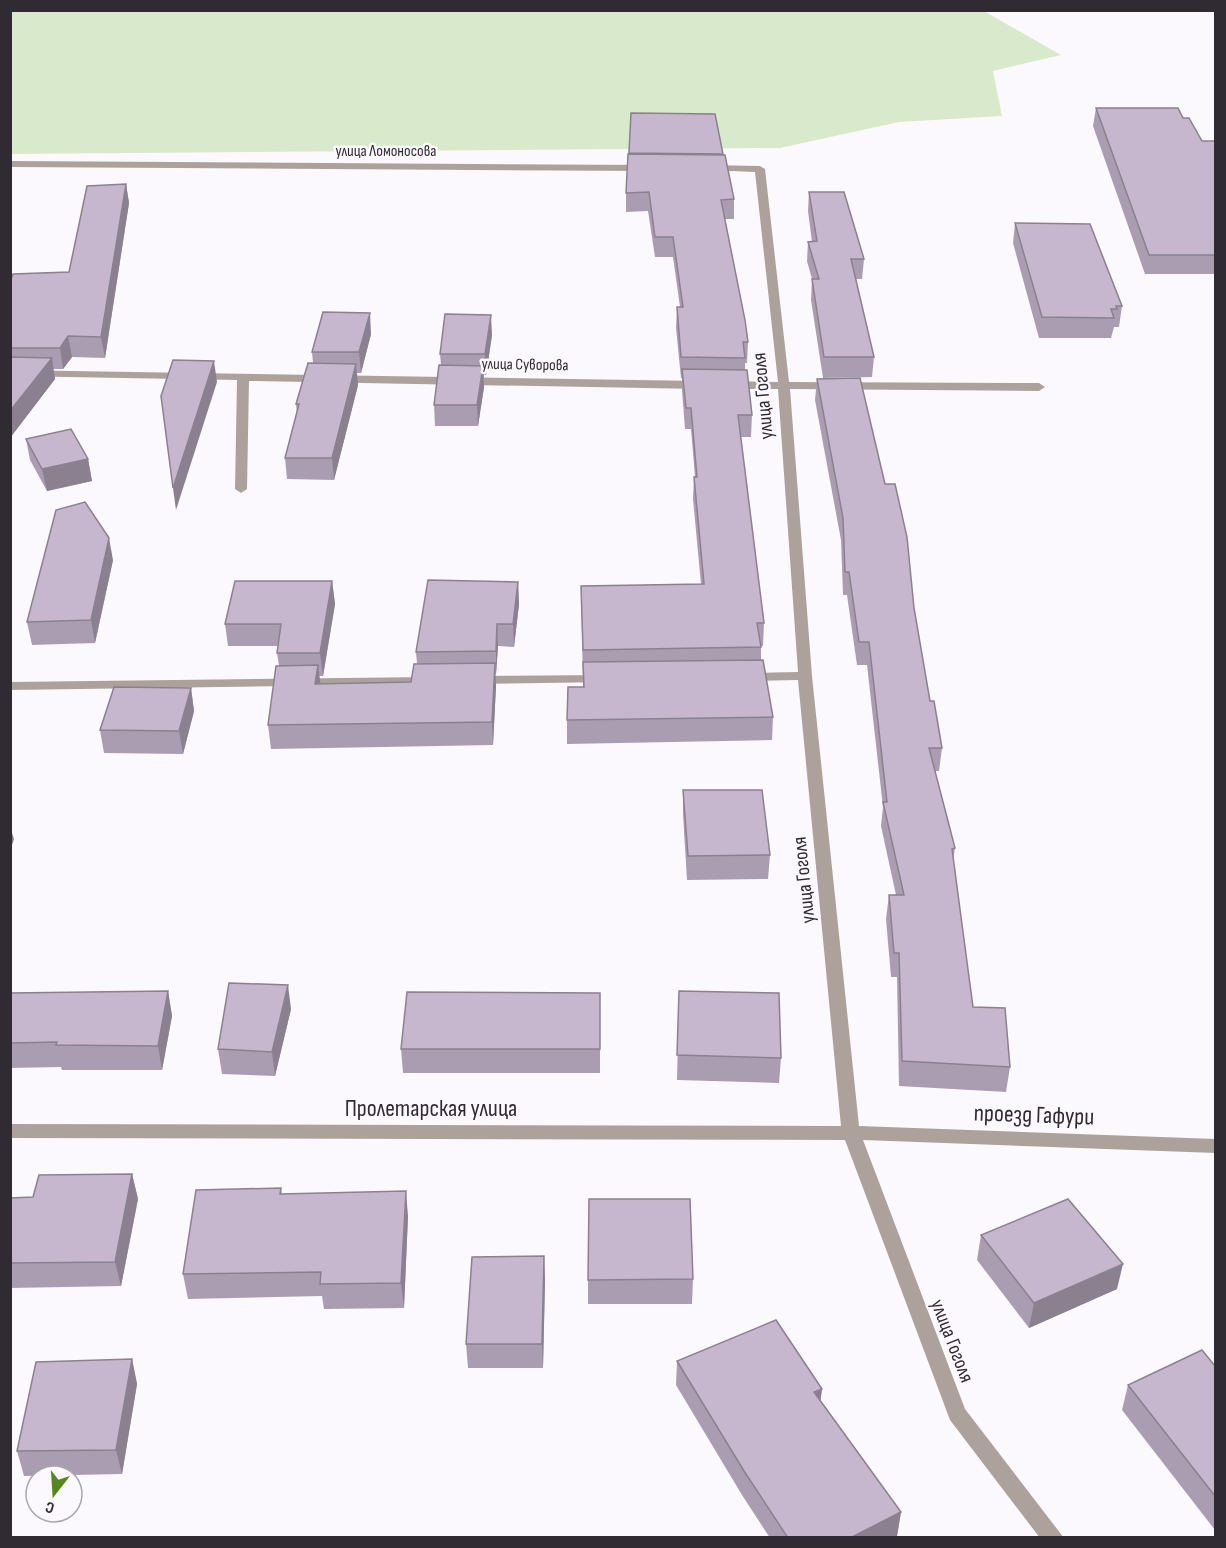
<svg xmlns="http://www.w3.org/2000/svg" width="1226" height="1548" font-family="'Sofia Sans Condensed',sans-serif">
<rect width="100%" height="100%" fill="#fcf9fe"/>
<path fill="#d9eacc" d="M982,10L1061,55L993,71L1002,116L899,122L780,148L11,154L10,11Z"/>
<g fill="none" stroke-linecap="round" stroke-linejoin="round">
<g fill="#ada29b" fill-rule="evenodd">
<path d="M10,161L646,165L651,168L646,171L10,167Z"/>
<path d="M709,165L760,166L765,169L789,382L1039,383L1045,387L1039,391L790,389L812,676L859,1126L1216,1139V1153L863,1140L965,1409L1064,1538H1040L950,1420L845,1140L10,1138V1124L841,1126L798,680L748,681L741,677L748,673L798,672L778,389H730L724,385L730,381L778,382L755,172L706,170L704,168Z"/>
<path d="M10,370L700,381L706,385L700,389L249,381L247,489L241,493L235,489L237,380L10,376Z"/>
<path d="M604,675L609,676L611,679L609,682L475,684L468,680L475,676Z"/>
<path d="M430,677L437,681L435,684L10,690V682Z"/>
</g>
</g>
<g fill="#ab9db1">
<path d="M1096,108L1183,118L1202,141H1215V274H1145L1093,126Z"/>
<path d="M631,113L715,114L723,155L734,199V219H725L748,342L747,363H745V370L752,415L751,437H741L764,623L763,646H761V660L773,717L772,740L567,744V720L583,687L581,586L701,584L693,499L694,477H695L691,429H685L682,390V378H681L676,328L677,307H680L673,257H655L648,211L626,212V193Z"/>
<path d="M126,184L129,203L105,358L72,357L63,369H53L55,379L10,438V282L69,272Z"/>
<path d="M809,192L864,259L862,279H856L874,357L872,377L823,378L811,300L812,279L807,261L808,242H812L808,211Z"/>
<path d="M1015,223L1122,306L1119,327H1114L1111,338H1039L1013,243Z"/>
<path d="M371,334L361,373H357L358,385L334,480L287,479L285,458L297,414L296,404L313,363L312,352Z"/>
<path d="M492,335L486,375H484V387L478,426H435L434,405L441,365L440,354Z"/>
<path d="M817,379L914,608L930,701L942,748L939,771H935L955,848L953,862L973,1007L1010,1067L1006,1092L899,1086L897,977H891L886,919L889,895H896L881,826L883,807L867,665H857L847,595H843L841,540L815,400Z"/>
<path d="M26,439L88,459L92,481L47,491L30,460Z"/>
<path d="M113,560L95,643L32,645L27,622Z"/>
<path d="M332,581L335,604L323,676H319L320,684L411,682L417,664L416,652L518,582L519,604L514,647L498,646L496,674H495L496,686L493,745L271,749L268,725L279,666L277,653L278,646H228L225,624Z"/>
<path d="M191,688L194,711L183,754L104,753L100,730Z"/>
<path d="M683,790L770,855L768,879L687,880L683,814Z"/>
<path d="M168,991L172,1016L162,1070H62L61,1067L10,1068V993Z"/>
<path d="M679,991L781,1058L779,1083L677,1080Z"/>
<path d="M600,993V1073H403L401,1049Z"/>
<path d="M291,1009L275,1076L222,1074L218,1049Z"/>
<path d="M132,1174L138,1199L121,1286L10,1288V1198L33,1197Z"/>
<path d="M281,1188L282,1194L408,1216L404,1308L324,1309L322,1296L188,1299L183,1274Z"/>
<path d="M981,1235L1117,1289L1029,1328L977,1260Z"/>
<path d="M544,1256L545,1281L543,1368H468L466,1344Z"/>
<path d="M693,1279L692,1304H588V1280Z"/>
<path d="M132,1359L137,1384L122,1474L24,1476L17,1451Z"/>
<path d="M677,1361L822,1389L820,1400L901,1512L897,1536L894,1538H770L742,1495L676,1385Z"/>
<path d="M1215,1366V1530L1122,1410L1128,1385Z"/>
</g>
<g fill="#8b8090">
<path d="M126,184L129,203L105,358L101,337Z"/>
<path d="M370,313L371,334L361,373L359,352Z"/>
<path d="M491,315L492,335L486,375L485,354Z"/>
<path d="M68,336L72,357L63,369L60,348Z"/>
<path d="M52,358L55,379L10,438V411Z"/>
<path d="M214,361L217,382L176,510L173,488Z"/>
<path d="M356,364L358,385L334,480L332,458Z"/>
<path d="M483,366L484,387L478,426L477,405Z"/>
<path d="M88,459L92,481L47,491L42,469Z"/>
<path d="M109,538L113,560L95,643L91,620Z"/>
<path d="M332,581L335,604L323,676L320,653Z"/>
<path d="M518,582L519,604L514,647L513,624Z"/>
<path d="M497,624L498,646L496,674V651Z"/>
<path d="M495,663L496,686L493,745L492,722Z"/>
<path d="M318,665L321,688L315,684Z"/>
<path d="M191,688L194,711L183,754L179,731Z"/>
<path d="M10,826L14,839L10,852Z"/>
<path d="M288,985L291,1009L275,1076L272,1052Z"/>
<path d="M168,991L172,1016L162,1070L158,1046Z"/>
<path d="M132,1174L138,1199L121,1286L115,1262Z"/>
<path d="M406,1191L408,1216L404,1308L401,1283Z"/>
<path d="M544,1256L545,1281L543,1368L542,1344Z"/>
<path d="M1123,1264L1117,1289L1029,1328L1034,1303Z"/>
<path d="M132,1359L137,1384L122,1474L116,1450Z"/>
<path d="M822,1389L819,1413L814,1392Z"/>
<path d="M901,1512L897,1536L894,1538H850Z"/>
</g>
<g fill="#c7b7ce" stroke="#8b8090" stroke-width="1.5">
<path d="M1096,108H1178L1183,118H1189L1202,141H1215V255H1149Z"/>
<path d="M631,113L715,114L723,154L629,153Z"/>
<path d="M628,154L725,155L734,199L721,200L745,320L748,342H743L745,358L681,357L677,307H683L673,237H655L649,192L626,193Z"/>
<path d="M126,184L101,337L68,336L60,348H10V282L13,274L69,272L87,186Z"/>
<path d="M809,192H844L864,259H851L874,357H824L812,279H819L808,242L817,241Z"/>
<path d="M1015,223L1090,224L1122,306H1116L1117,309H1111L1114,318L1042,317Z"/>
<path d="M323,312L370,313L359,352H312Z"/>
<path d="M445,314L491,315L485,354H440Z"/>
<path d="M10,357L52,358L10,411Z"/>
<path d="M173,360L214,361L173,488L161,396Z"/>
<path d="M308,363L356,364L332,458H285L299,404H296Z"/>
<path d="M439,365L483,366L477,405H434Z"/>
<path d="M682,369L747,370L752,415H738L764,623H757L761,647L583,650L581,586L704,584L694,477H697L691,408H686Z"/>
<path d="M860,378L885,484H895L907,537L914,608L930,701H934L942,748H929L955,848L952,849L973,1007L1005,1008L1010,1067L902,1061L899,953H894L889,895H904L883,802H887L869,642H859L849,572H845L843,518L817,379Z"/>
<path d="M71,429L88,459L42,469L26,439Z"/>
<path d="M85,502L109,538L91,620L27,622L56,510Z"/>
<path d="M428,580L518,582L513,624H497L496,651L416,652Z"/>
<path d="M235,581H332L320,653H277L281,624H225Z"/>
<path d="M763,660L773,717L567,720L568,687H584L583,662Z"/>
<path d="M495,663L492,722L268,725L276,666L318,665L315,684L411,682L414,664Z"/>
<path d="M114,687L191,688L179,731L100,730Z"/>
<path d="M683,790H762L770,855L688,856Z"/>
<path d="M229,983L288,985L272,1052L218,1049Z"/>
<path d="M168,991L158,1046L56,1045L57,1042L10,1043V993Z"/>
<path d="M679,991L779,993L781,1058L677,1055Z"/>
<path d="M407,992L600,993V1049H401Z"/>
<path d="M132,1174L115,1262L10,1263V1198L33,1197L39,1175Z"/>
<path d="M281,1188L280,1194L406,1191L401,1283L320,1284L321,1272L183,1274L196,1190Z"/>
<path d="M589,1199H690L693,1279L588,1280Z"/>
<path d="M1068,1199L1123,1264L1034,1303L981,1235Z"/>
<path d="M544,1256L542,1344H466L472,1257Z"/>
<path d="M776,1320L822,1389L814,1392L901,1512L850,1538H788L744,1471L677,1361Z"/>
<path d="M1202,1350L1215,1366V1496L1128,1385Z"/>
<path d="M132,1359L116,1450L17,1451L36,1362Z"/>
</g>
<g text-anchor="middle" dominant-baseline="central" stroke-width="5" stroke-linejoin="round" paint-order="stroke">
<g font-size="16" fill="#302a33" stroke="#fcf9fe">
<text x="386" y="151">улица Ломоносова</text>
<text transform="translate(525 365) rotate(1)">улица Суворова</text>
</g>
<g font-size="20" fill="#302a33" stroke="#fcf9fe">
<text transform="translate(763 396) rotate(-95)">улица Гоголя</text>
<text transform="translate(804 880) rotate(-96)">улица Гоголя</text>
<text transform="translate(952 1341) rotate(69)">улица Гоголя</text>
</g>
<g font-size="24" fill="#302a33" stroke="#fcf9fe">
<text x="431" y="1108">Пролетарская улица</text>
<text transform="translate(1034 1115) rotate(2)">проезд Гафури</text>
</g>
</g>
<rect width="1226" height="1548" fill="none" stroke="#302a33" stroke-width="24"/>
<g transform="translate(54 1494) rotate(197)"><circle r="28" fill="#fcf9fe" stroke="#aaa6ad" stroke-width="1.5"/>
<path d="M0-4.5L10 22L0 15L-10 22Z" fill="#55871c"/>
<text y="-9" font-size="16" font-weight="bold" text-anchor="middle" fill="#302a33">С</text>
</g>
</svg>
